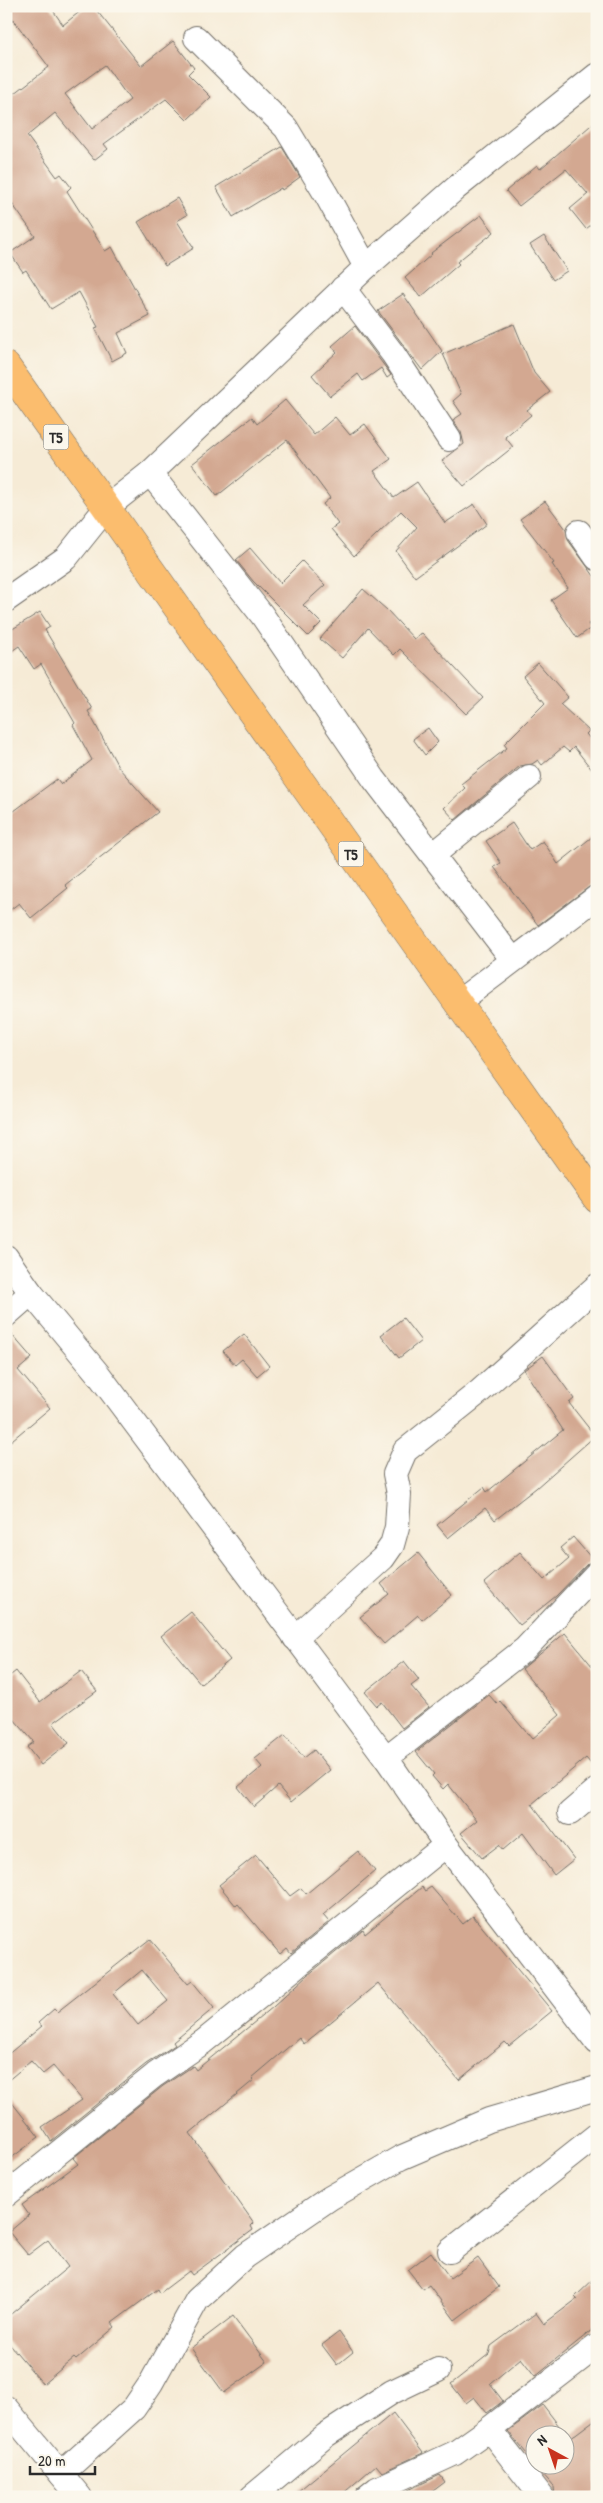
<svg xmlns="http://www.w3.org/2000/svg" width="603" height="2503" font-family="'Patrick Hand',sans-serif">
<rect width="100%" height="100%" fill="#fbf7ec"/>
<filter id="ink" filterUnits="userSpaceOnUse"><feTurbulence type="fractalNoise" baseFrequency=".02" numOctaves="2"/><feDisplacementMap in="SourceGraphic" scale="10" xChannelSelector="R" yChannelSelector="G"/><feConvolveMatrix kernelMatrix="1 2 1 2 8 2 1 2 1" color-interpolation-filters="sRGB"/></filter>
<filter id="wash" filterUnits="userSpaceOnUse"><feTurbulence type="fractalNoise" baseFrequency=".0096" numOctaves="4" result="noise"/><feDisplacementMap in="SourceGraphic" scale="20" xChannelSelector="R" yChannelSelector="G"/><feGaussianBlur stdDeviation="1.12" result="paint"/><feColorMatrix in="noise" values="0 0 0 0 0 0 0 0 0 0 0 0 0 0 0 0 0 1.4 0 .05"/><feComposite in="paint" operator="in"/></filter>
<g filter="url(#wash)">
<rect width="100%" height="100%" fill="#f6ebd6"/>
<g id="blocks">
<g fill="#d3a891" fill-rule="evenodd">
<path d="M6,6H50L63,25L87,6H93L141,66L173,41L194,68L188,74L211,97L187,120L166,99L104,144L108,149L94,160L55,113L27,136L57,177L61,174L71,187L67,191L105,251L112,247L150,316L118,333L127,353L112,361L95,328L98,327L79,292L51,309L26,270L23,272L10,253L35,236L6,195V100L49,67L6,10ZM105,65L130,100L92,129L65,94Z"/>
<path d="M597,120V220L586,229L570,209L588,194L566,169L519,206L506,191L537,165L540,169Z"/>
<path d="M282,147L300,177L282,190L281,188L233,217L216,187Z"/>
<path d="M177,198L187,215L177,221L194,248L165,266L138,222Z"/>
<path d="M481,215L494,232L457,262L459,264L421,297L405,278L432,254L431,253Z"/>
<path d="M544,236L567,271L553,280L530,245Z"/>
<path d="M403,294L442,351L422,370L378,311Z"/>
<path d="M514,324L534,373L550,392L527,410L531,415L505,437L513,447L464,486L442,461L464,444L461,432L453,420L462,414L453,401L461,394L443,354Z"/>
<path d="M355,326L391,375L387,378L381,368L363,381L358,374L330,396L312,375L337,352L332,346Z"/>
<path d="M285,400L314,435L335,417L350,435L365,424L391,459L374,471L394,498L417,482L445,523L474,504L487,524L415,577L396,551L417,527L401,511L354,556L331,529L338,524L323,504L330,498L287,440L217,496L192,464L252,417L257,424Z"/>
<path d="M545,501L566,529L568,540L597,580V618L588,624L591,628L577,638L551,600L568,588L552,564L554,563L520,519Z"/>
<path d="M250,548L280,583L302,561L325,585L303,605L321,623L308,636L253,581L236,560Z"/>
<path d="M363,589L387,610L414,639L422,633L483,698L466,714L400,649L394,655L368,628L342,658L320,639Z"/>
<path d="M40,612L50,627L45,630L92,709L88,711L119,768L158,812L65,885L68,888L31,918L19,903L6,913V817L57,779L61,784L92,760L73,725L75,723L41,664L34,669L19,646L6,655V633Z"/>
<path d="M538,663L568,697L560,704L589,731L586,734L597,747V776L574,747L569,752L563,747L542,765L538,760L532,764L520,766L455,820L444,808L465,788L461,784L507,748L504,744L545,703L523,676Z"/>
<path d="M428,728L438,742L425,755L413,739Z"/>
<path d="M512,823L530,850L543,841L558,864L597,833V881L538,925L494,867L501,863L486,841Z"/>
<path d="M403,1318L421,1341L399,1358L381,1335Z"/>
<path d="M6,1328L32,1358L18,1370L50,1408L6,1445Z"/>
<path d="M244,1334L269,1366L257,1376L242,1359L235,1365L223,1351Z"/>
<path d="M543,1356L574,1399L569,1403L595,1436L536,1488L495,1520L485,1508L448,1538L437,1525L484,1487L487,1492L563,1430L524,1370Z"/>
<path d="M573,1537L593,1560L587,1564L556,1596L520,1625L484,1583L520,1552L544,1580L569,1559L560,1548Z"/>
<path d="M418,1553L452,1595L422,1620L418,1615L384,1644L360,1617L389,1594L381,1584Z"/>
<path d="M191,1612L230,1660L201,1684L161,1636Z"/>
<path d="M565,1633L597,1672V1771L586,1758L532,1804L574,1859L554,1875L523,1833L503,1850L499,1845L482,1858L461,1833L477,1820L448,1784L443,1789L432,1776L434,1774L416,1752L489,1695L497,1704L500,1701L532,1739L560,1715L522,1669Z"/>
<path d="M404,1661L419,1680L411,1686L429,1707L402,1728L382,1702L377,1706L365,1692Z"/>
<path d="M16,1671L40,1702L81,1671L97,1691L53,1723L69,1743L41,1765L27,1747L34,1742L6,1710V1679Z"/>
<path d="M285,1735L304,1758L314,1750L330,1770L291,1802L278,1786L254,1807L238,1787L262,1767L255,1759Z"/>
<path d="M358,1851L375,1871L323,1915L329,1922L291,1953L287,1948L280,1954L238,1904L236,1906L219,1885L256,1855L290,1896L301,1888L306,1894Z"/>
<path d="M422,1887L425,1891L431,1887L463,1924L473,1916L552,2011L509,2046L505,2042L459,2080L378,1983L304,2044L299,2038L252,2078L254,2080L190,2133L254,2223L251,2226L253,2230L192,2275L189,2271L160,2293L158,2289L112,2323L115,2327L76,2360L74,2358L43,2384L6,2340V2318L68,2267L48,2240L28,2255L9,2232L29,2215L22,2205L78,2164L73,2158L163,2086L193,2066L196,2070L273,2007L308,1975L363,1930L365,1934Z"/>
<path d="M150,1939L188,1984L192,1981L214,2008L173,2042L175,2045L146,2064L51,2141L42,2127L82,2100L53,2066L43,2074L31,2061L6,2082V2056L42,2026L38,2023L54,2009L57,2012ZM142,1970L168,2001L138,2025L113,1994Z"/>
<path d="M6,2095L39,2137L6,2162Z"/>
<path d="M431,2252L450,2278L478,2258L499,2287L455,2320L429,2285L423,2289L408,2270Z"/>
<path d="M597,2276V2326L535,2376L521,2358L490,2384L503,2401L487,2413L474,2397L466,2403L451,2384L489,2354L491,2346L536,2313L544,2324L577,2299L575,2297Z"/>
<path d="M233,2316L267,2362L224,2393L191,2348Z"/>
<path d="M339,2332L353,2352L337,2365L322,2345Z"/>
<path d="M543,2405L569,2439L597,2418V2491L589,2497H555L554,2487L536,2466H566V2436H536V2465L508,2431Z"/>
<path d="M393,2413L423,2453L382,2472L376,2465L339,2497H291Z"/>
<path d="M440,2475L445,2482L425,2497H402L400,2494Z"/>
</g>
</g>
</g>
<g filter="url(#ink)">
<use href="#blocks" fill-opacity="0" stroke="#726e67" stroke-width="1"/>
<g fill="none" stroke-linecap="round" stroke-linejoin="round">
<g stroke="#726e67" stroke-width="26">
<g id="minor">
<path d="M196,38L286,128L327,196L366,267"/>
<path d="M343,288L393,354L449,439"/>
<path d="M150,473L262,615L374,779L513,960"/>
<path d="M579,532L597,558"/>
<path d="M6,600L66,558L106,508L150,473L365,268L456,188L597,75"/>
<path d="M433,855L529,777"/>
<path d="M457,1003L597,897"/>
<path d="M6,1257L31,1293L99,1375L386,1758L446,1845L597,2042"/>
<path d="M6,1315L31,1293"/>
<path d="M295,1638L383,1558L392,1545L397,1527L399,1494L395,1474L405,1451L479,1392L597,1286"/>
<path d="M386,1758L525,1649L597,1573"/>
<path d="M570,1813L597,1790"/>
<path d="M6,2195L155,2075L203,2042L446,1845"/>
<path d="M450,2251L597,2135"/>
<path d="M6,2408L80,2497"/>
<path d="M489,2429L542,2497"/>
<path d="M61,2474L134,2408L151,2383L197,2300L245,2256L330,2198L400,2158L489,2120L597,2088"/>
<path d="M252,2497L326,2435L392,2392L438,2370"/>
<path d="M367,2497L377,2489L455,2453L489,2429L597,2346"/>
</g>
</g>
<g stroke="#726e67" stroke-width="29">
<path id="trunk" d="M6,366L597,1199"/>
</g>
<use href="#minor" stroke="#fff" stroke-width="24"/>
<use href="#trunk" stroke="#fbbd6e" stroke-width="28"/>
</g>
</g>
<g text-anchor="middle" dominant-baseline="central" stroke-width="4" stroke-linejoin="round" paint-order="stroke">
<g fill="#fbf7ec" stroke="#696865" stroke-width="1">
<rect x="43.5" y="424.5" width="25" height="25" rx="4"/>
<rect x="338.5" y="841.5" width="25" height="25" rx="4"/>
</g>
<g font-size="15" font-weight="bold" fill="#2b2b2b">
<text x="56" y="437">T5</text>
<text x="351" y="854">T5</text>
</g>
</g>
<rect width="603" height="2503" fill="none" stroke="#fbf7ec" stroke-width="25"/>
<g transform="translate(550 2450) rotate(320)"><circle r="24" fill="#fbf7ec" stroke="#a8a59f"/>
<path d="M0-4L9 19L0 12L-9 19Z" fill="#c8321e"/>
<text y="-8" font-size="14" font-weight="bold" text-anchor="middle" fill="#2b2b2b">N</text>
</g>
<path d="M30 2466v8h65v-8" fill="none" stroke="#2b2b2b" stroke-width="2.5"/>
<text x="38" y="2466" font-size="15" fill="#2b2b2b" stroke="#fbf7ec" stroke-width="4" paint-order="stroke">20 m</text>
</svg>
